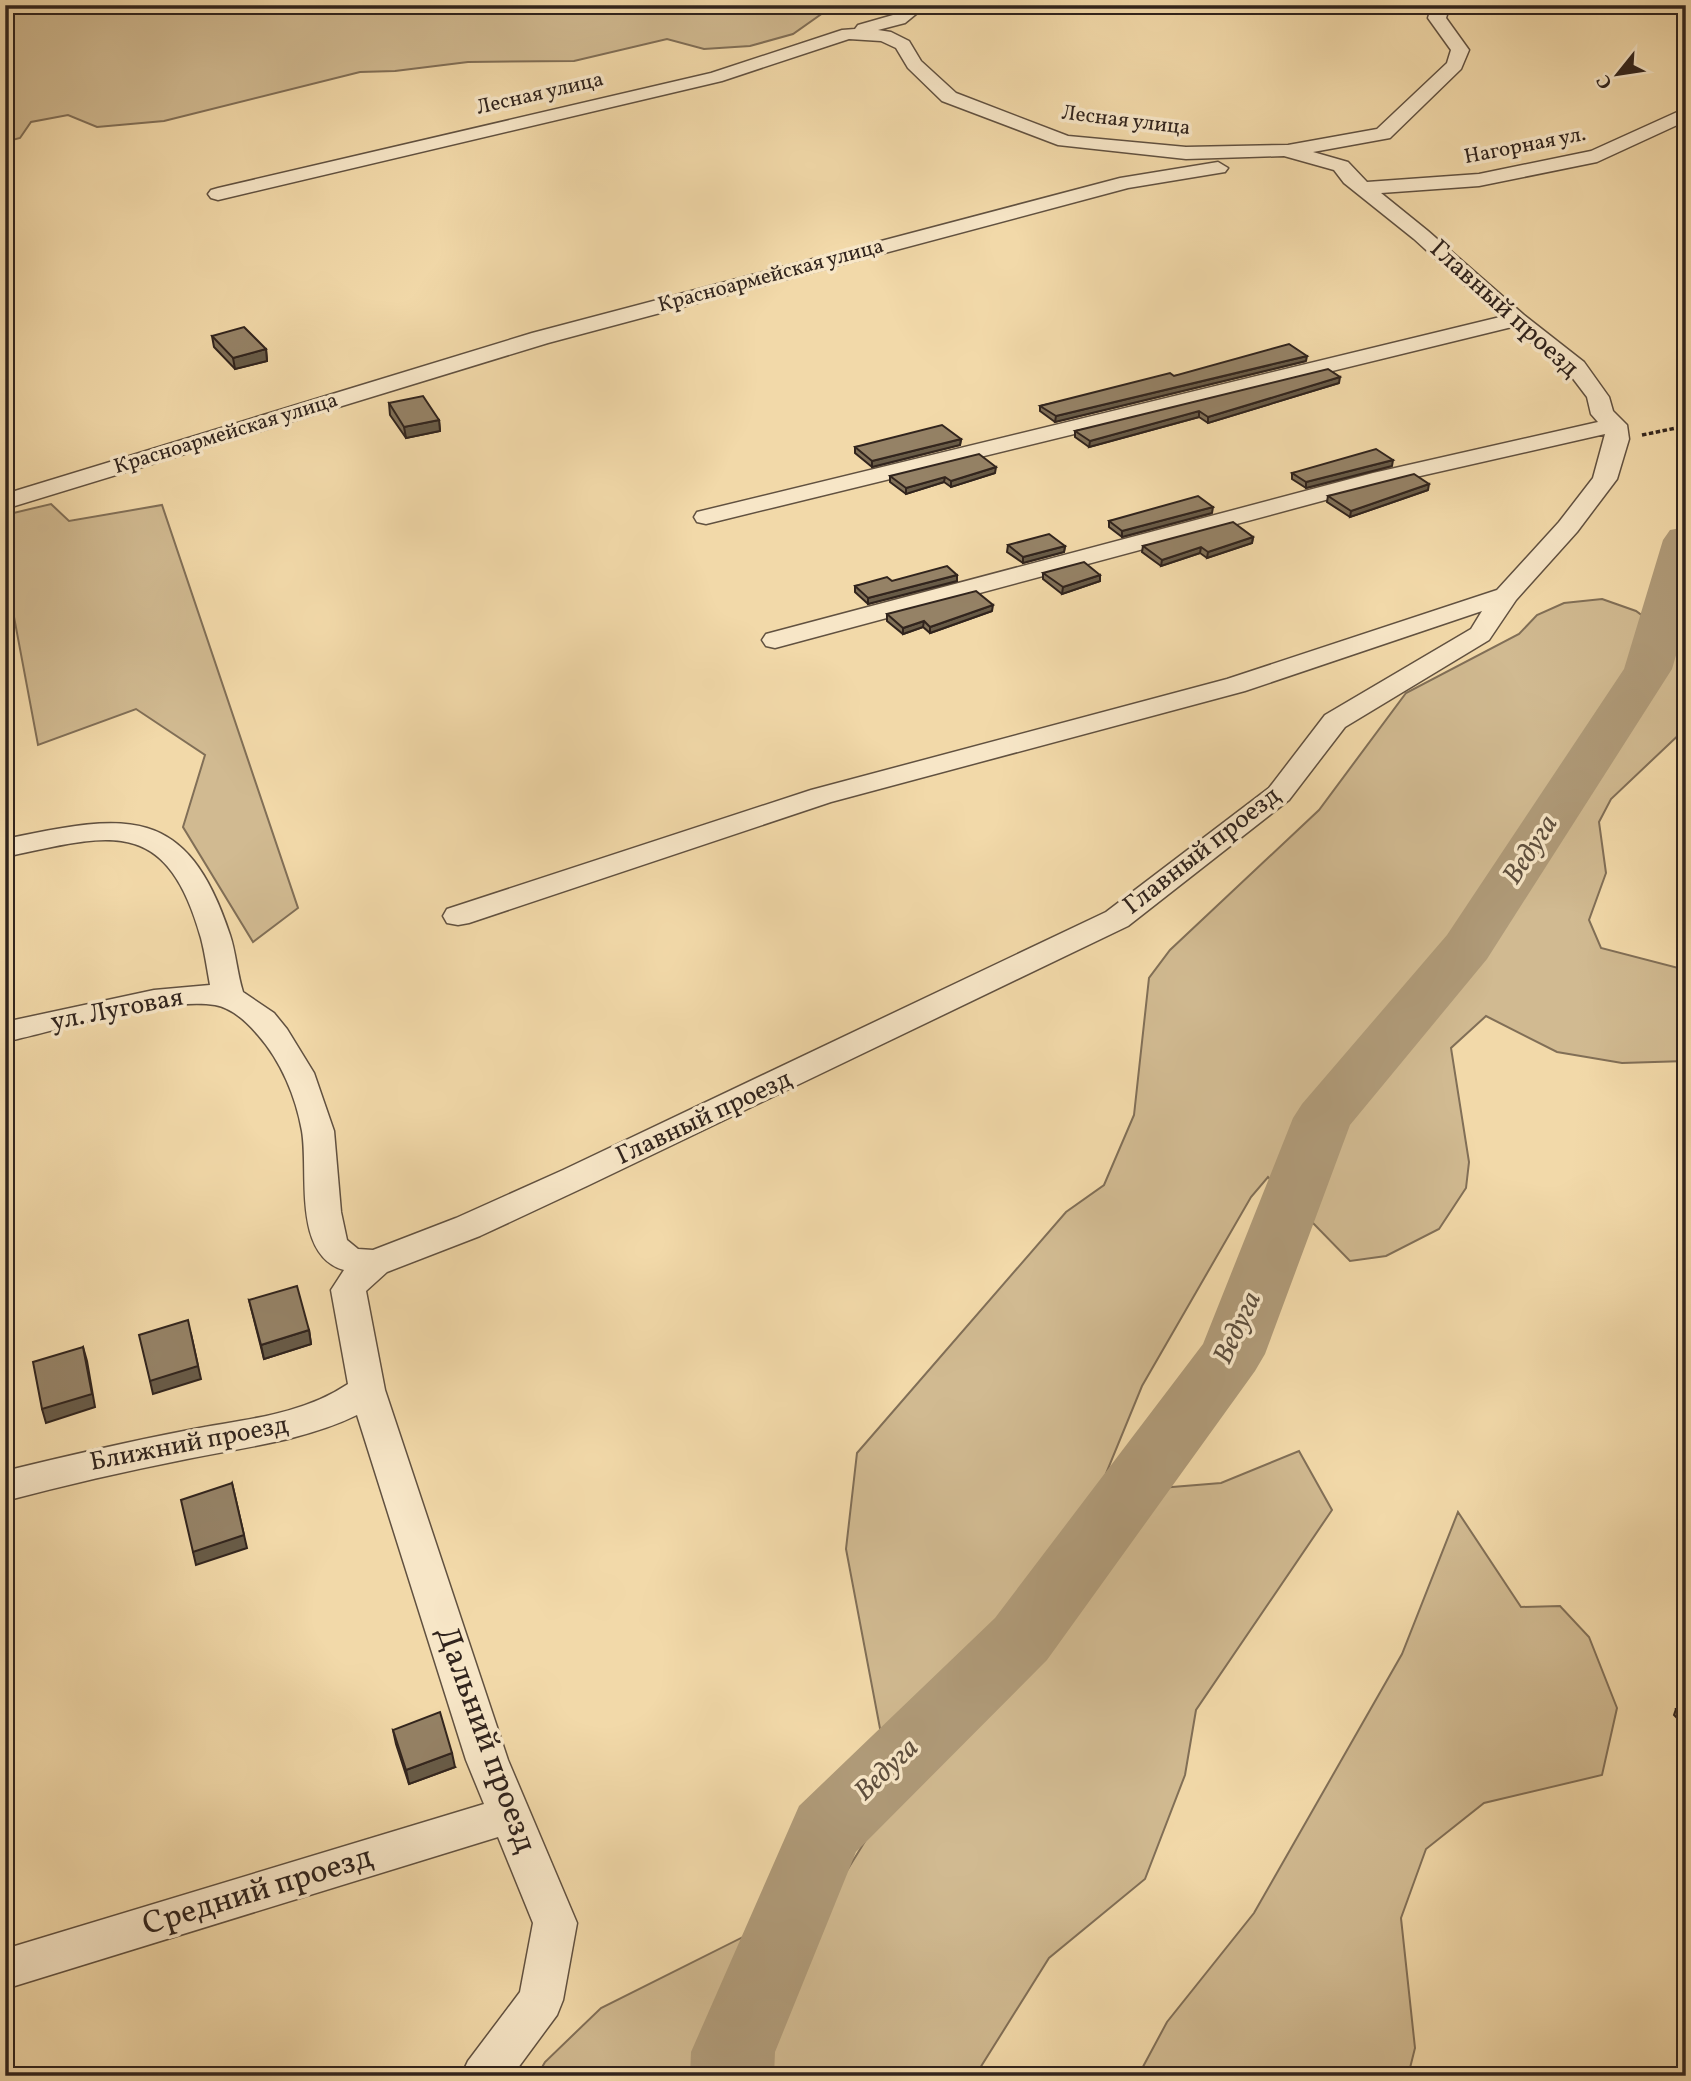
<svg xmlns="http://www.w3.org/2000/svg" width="1691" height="2081" font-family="Vollkorn,serif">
<rect width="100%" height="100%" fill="#f2d9a9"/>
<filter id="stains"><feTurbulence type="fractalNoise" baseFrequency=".00286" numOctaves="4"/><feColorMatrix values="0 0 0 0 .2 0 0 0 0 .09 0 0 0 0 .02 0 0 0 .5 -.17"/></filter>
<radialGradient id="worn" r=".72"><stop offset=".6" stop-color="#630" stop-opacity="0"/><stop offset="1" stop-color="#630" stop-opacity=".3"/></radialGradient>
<g fill="#d1ba91" stroke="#816f57" stroke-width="2">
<path d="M5,5H908L902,11L830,8L793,34L750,46L704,49L667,39L574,61L468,62L395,71L360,72L164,121L97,127L68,115L31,122L20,138L5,142Z"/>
<path d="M51,504L69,521L162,505L298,908L253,942L183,827L205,755L136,709L38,745L5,569V515Z"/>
<path d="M1602,599L1636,611L1686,648V728L1611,799L1599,822L1606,873L1589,920L1601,948L1686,970V1061L1622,1063L1557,1052L1486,1016L1451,1048L1469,1162L1466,1188L1439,1229L1386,1256L1350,1261L1268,1177L1251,1197L1142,1386L1098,1493L1221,1483L1299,1451L1332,1510L1196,1710L1185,1775L1145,1879L1049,1958L975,2076H537L545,2062L601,2008L789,1914L846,1872L880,1817L886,1760L846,1549L857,1453L1066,1212L1104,1185L1134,1115L1149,978L1170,950L1319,810L1406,693L1519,634L1537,615L1564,603Z"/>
<path d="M1458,1512L1521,1607L1560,1606L1589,1637L1617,1708L1602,1775L1484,1803L1426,1849L1401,1918L1415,2048L1408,2076H1138L1167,2022L1254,1913L1402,1654Z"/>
</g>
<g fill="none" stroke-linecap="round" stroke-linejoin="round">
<path fill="#b09b79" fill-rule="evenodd" d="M1686,527V621L1672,669L1487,959L1350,1125L1265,1354L1255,1371L1047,1660L856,1852L775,2052L774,2076H690L691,2052L799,1806L995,1618L1203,1344L1293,1118L1302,1104L1447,935L1624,669L1663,540L1670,530Z"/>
<g stroke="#615140" stroke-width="3">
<g id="minor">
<path d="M908,5H927L905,23L878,30L891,32L909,41L921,61L956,93L1068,136L1186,147L1288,145L1377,129L1447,63L1451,50L1428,18L1432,5H1450L1446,18L1469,50L1461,69L1390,138L1313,152L1348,162L1367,182L1479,174L1591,151L1686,108V121L1597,162L1479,186L1381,193L1428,231L1524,315L1584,362L1609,397L1613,411L1627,425L1629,439L1617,479L1577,532L1516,600L1489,640L1345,727L1289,800L1128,926L587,1186L480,1236L387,1272L366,1291L385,1390L508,1760L577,1923L563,2000L557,2015L512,2076H461L468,2061L520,1992L533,1923L498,1837L5,1989V1949L484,1804L466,1760L357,1415C303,1441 245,1447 187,1459C126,1471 65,1485 5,1501V1471C66,1456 127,1442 189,1430C244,1419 300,1416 348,1384L331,1290L344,1270C292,1255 309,1172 302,1131C296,1097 281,1061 258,1035C247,1022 232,1008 215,1005C162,997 60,1030 5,1042V1022L154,990L210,985C207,969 205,953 201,938C166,813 108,835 5,857V839C123,815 186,800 230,935C236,953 237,973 243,992L274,1013L287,1029L314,1073L334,1131L341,1212L347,1240L358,1249L373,1250L456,1218L563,1170L1106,912L1269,788L1325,715L1471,629L1482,611L1245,691L831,802L469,923L458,925L447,923L443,916L447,909L811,790L1227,679L1497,590L1559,522L1593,478L1605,434L1385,484L775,648L766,646L762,640L766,634L1373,473L1598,422L1591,414L1587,397L1568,372L1512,327L706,524L697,522L694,517L697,512L1500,317L1414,239L1344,183L1334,170L1284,156L1186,159L1058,145L942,101L908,68L896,48L881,41L849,39L722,81L218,200L211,198L208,194L211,190L218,188L711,73L842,30L855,29L858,25L893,15Z"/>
<path d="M1218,162L1228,168L1225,172L1128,188L548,343L5,509V494L532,333L1120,178Z"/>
</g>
</g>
<path stroke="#31241d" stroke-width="3.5" stroke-dasharray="4.5 2.5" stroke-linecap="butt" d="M1642,435L1686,426"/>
<use href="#minor" fill="#f7e6c7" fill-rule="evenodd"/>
</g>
<g fill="#807058" stroke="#31241d" stroke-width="2">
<path d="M212,336L266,349L267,361L235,369L214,347Z"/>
<path d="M1306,361L1055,422L1040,411V406L1174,376Z"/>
<path d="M1339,383L1208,423L1199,417L1089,447L1075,437V431Z"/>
<path d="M389,403L439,420L440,431L406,438L390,415Z"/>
<path d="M961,439L960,445L872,467L855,453V447Z"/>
<path d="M1392,466L1306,488L1292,479V473Z"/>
<path d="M995,473L951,487L944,482L906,494L890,482V476Z"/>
<path d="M1428,490L1350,517L1327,502L1328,496Z"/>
<path d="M1212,513L1122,537L1109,527V521Z"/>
<path d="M1253,537L1252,543L1207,558L1200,553L1161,566L1142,552L1143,546Z"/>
<path d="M1008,545L1065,546L1064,552L1023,563L1007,552Z"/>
<path d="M1043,573L1100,575V581L1062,594L1043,579Z"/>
<path d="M957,575V581L868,604L855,592V586Z"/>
<path d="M992,611L930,633L923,627L903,634L887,621V614Z"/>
<path d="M249,1300L309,1330L311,1344L264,1359Z"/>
<path d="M1686,1704V1727L1674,1715L1676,1709Z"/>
<path d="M393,1730L455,1767L409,1784L396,1744Z"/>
</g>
<g fill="#685b47" stroke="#31241d" stroke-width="2">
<path d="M266,349L267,361L235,369L233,358Z"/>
<path d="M1307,356L1306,361L1055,422L1056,416Z"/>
<path d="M1340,377L1339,383L1208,423V417Z"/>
<path d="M1199,411V417L1089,447L1090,441Z"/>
<path d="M439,420L440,431L406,438L404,427Z"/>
<path d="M961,439L960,445L872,467V461Z"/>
<path d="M1393,460L1392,466L1306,488V482Z"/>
<path d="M996,467L995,473L951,487V481Z"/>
<path d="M945,477L944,482L906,494V488Z"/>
<path d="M1429,484L1428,490L1350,517L1351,511Z"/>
<path d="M1213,507L1212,513L1122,537V531Z"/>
<path d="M1253,537L1252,543L1207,558L1208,552Z"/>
<path d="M1065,546L1064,552L1023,563V557Z"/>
<path d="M1201,547L1200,553L1161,566L1162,560Z"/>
<path d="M957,575V581L868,604V598Z"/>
<path d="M1100,575V581L1062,594L1063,587Z"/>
<path d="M993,605L992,611L930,633V627Z"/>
<path d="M924,621L923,627L903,634V628Z"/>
<path d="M309,1330L311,1344L264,1359L261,1345Z"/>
<path d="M191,1334L201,1379L153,1394L150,1381Z"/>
<path d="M83,1347L87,1361L95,1407L46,1423L42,1409Z"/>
<path d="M232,1483L247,1548L196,1565L193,1552Z"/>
<path d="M452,1753L455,1767L409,1784L406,1770Z"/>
</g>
<g fill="#958266" stroke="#31241d" stroke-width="2">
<path d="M244,327L266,349L233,358L212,336Z"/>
<path d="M1289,344L1307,356L1056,416L1040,406L1170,373L1174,376Z"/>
<path d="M1328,369L1340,377L1208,417L1199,411L1090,441L1075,431Z"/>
<path d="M423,396L439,420L404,427L389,403Z"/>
<path d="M942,425L961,439L872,461L855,447Z"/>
<path d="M1376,449L1393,460L1306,482L1292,473Z"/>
<path d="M979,454L996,467L951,481L945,477L906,488L890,476Z"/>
<path d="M1414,474L1429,484L1351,511L1328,496Z"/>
<path d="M1198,496L1213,507L1122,531L1109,521Z"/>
<path d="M1233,522L1253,537L1208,552L1201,547L1162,560L1143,546Z"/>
<path d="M1049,534L1065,546L1023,557L1008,545Z"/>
<path d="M1084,562L1100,575L1063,587L1043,573Z"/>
<path d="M947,566L957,575L868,598L855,586L887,577L892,581Z"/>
<path d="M976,591L993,605L930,627L924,621L903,628L887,614Z"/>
<path d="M297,1286L309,1330L261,1345L249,1300Z"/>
<path d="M188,1320L198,1366L150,1381L139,1335Z"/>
<path d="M83,1347L92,1394L42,1409L33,1362Z"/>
<path d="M232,1483L244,1535L193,1552L181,1500Z"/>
<path d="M1686,1704V1718L1676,1709Z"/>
<path d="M440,1712L452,1753L406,1770L393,1730Z"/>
</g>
<g text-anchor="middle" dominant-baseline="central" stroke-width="7" stroke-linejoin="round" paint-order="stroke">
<g font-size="21" fill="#31241d" stroke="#f7e6c7">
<text transform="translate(540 94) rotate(-13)">Лесная улица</text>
<text transform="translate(1126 121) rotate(7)">Лесная улица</text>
<text transform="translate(1525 146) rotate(-11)">Нагорная ул.</text>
<text transform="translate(771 276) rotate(-15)">Красноармейская улица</text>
<text transform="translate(226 434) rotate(-17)">Красноармейская улица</text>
</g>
<g font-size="26" fill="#31241d" stroke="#f7e6c7">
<text transform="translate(1504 309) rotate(42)">Главный проезд</text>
<text transform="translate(1202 851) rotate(-38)">Главный проезд</text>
<text transform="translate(117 1010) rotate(-11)">ул. Луговая</text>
<text transform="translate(704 1118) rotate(-25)">Главный проезд</text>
<text transform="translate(189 1444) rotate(-11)">Ближний проезд</text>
</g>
<g font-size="28" font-style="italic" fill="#5d4e3d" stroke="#f7e6c7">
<text transform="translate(1531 850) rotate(-57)">Ведуга</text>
<text transform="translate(1238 1328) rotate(-65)">Ведуга</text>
<text transform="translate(887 1770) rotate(-44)">Ведуга</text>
</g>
<g font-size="32" fill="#31241d" stroke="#f7e6c7">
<text transform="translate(485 1740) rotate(70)">Дальний проезд</text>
<text transform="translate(258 1892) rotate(-17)">Средний проезд</text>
</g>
</g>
<rect width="1691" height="2081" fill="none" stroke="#f2d9a9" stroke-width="28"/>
<rect x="7" y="7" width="1677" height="2067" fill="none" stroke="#31241d" stroke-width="3.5"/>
<rect x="14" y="14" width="1663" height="2053" fill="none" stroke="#31241d" stroke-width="2"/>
<g transform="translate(1618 74) rotate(240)" stroke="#f7e6c7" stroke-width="5" paint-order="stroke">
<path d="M0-5L12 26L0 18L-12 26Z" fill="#31241d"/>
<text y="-10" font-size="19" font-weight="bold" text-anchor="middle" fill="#31241d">С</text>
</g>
<rect width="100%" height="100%" filter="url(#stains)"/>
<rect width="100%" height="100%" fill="url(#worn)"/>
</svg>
